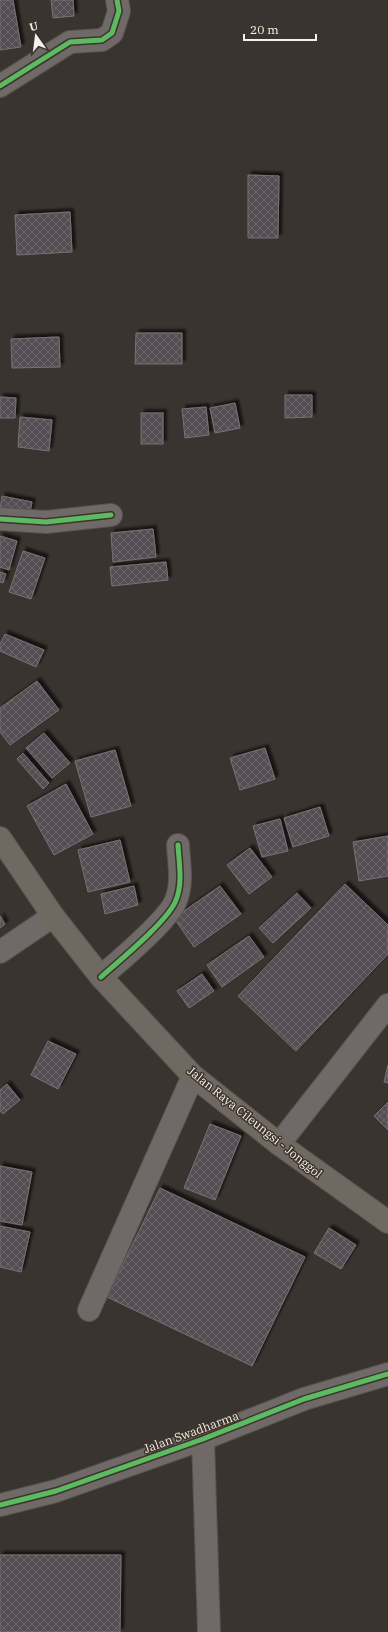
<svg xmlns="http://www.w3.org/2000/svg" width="388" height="1632" font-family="'IBM Plex Serif',serif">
<defs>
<pattern id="building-cross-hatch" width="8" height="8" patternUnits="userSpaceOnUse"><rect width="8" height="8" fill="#544d52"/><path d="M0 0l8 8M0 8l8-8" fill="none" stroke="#6d676b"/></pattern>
<filter id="shadow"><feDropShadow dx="3.5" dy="-3.5" stdDeviation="1" flood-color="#0009"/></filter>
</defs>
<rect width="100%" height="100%" fill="#39342f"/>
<g fill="url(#building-cross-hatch)" stroke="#777373" filter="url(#shadow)">
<path d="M0,0H13L21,47L0,50Z"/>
<path d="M51,0H73L74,16L53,18Z"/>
<path d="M248,175L279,176L278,238H248Z"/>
<path d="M70,212L72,252L17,255L15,215Z"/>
<path d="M136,333H182V364H135Z"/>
<path d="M59,337L60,367L12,368L11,339Z"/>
<path d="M285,395H312V417L285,418Z"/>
<path d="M0,397L16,398L15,418H0Z"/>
<path d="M235,403L240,428L215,433L210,408Z"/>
<path d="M206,407L209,435L185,438L182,409Z"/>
<rect x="141" y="413" width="22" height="31"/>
<path d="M20,417L52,420L49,451L18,447Z"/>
<path d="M2,496L32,502L29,516L0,510Z"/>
<path d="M153,529L156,557L113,562L111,533Z"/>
<path d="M0,536L17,541L9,570L0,567Z"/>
<path d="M23,551L45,558L31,599L9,592Z"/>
<path d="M166,562L168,580L112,586L110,567Z"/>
<path d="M0,572L6,574L3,583L0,582Z"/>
<path d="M5,634L44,650L36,667L0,651V644Z"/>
<path d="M37,681L59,710L10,745L0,732V708Z"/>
<path d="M44,733L70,763L52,778L26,748Z"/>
<path d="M265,748L275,779L240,790L230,758Z"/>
<path d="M115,750L131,806L91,817L75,761Z"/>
<path d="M23,753L49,783L43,789L17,759Z"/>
<path d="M66,784L93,834L54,855L27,806Z"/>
<path d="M320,807L329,836L293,847L284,818Z"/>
<path d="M280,819L288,851L262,857L253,826Z"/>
<path d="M388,836V876L359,881L353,842Z"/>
<path d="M120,840L130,882L88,892L78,850Z"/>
<path d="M250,848L272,877L249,894L227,865Z"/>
<path d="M345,884L388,925V954L296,1051L238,996Z"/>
<path d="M134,886L138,905L105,914L101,894Z"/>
<path d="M220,886L241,914L194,947L174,918Z"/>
<path d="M297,893L311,908L273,943L259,928Z"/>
<path d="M0,916L5,924L0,928Z"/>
<path d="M249,936L264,957L222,987L207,965Z"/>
<path d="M202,974L214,991L189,1008L177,991Z"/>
<path d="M48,1041L76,1054L58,1089L31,1075Z"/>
<path d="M388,1065V1083L384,1082Z"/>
<path d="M7,1084L20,1100L3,1114L0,1111V1090Z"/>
<path d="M388,1102V1130L374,1116Z"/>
<path d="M210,1124L241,1136L215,1200L184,1188Z"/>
<path d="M0,1166L32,1172L22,1225L0,1221Z"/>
<path d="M160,1188L305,1257L252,1366L107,1297Z"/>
<path d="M0,1226L30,1232L21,1272L0,1267Z"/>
<path d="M329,1228L356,1245L341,1269L314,1253Z"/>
<path d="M0,1555H121L120,1632H0Z"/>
</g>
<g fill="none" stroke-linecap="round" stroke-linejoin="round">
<g stroke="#57524f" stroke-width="24">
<g id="minor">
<path d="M0,86L70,42L102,40L112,33L119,11L117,0"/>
<path d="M0,519L46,522L111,515"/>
<path d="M0,952L53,916"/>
<path d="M101,977C119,961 169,920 176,900C183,883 179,863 178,845"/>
<path d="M279,1144L388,1005"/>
<path d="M89,1310L193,1076"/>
<path d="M203,1439L209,1632"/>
<path d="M0,1505L56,1491L203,1439L304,1399L388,1374"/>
</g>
</g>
<g stroke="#57524f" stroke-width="24">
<path id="major" d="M0,838L53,916L101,977L193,1076L279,1144L388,1222"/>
</g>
<use href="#minor" stroke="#6f6a67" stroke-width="22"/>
<use href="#major" stroke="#706962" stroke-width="22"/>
<g stroke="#3d342b" stroke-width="8">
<g id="cycleway">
<path d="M0,86L70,42L102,40L112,33L119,11L117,0"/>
<path d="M0,519L46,522L111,515"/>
<path d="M101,977C119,961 169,920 176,900C183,883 179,863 178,845"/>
<path d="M0,1505L56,1491L203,1439L304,1399L388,1374"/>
</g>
</g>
<use href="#cycleway" stroke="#5cba63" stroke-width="5"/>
</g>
<g text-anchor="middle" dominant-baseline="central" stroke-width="3" stroke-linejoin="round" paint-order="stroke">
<g font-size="12" fill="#f6f0ea" stroke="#3d342b">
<text transform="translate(255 1122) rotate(39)">Jalan Raya Cileungsi - Jonggol</text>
<text transform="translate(191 1432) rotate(-20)">Jalan Swadharma</text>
</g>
</g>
<g transform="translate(36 36) rotate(346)" stroke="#3d342b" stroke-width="3" paint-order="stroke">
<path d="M0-3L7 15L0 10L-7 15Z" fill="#f6f0ea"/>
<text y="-6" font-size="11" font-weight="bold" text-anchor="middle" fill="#f6f0ea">U</text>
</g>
<path d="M244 34v6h72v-6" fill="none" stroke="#f6f0ea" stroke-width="2"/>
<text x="250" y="34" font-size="12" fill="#f6f0ea" stroke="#3d342b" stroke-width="3" paint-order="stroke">20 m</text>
</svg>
